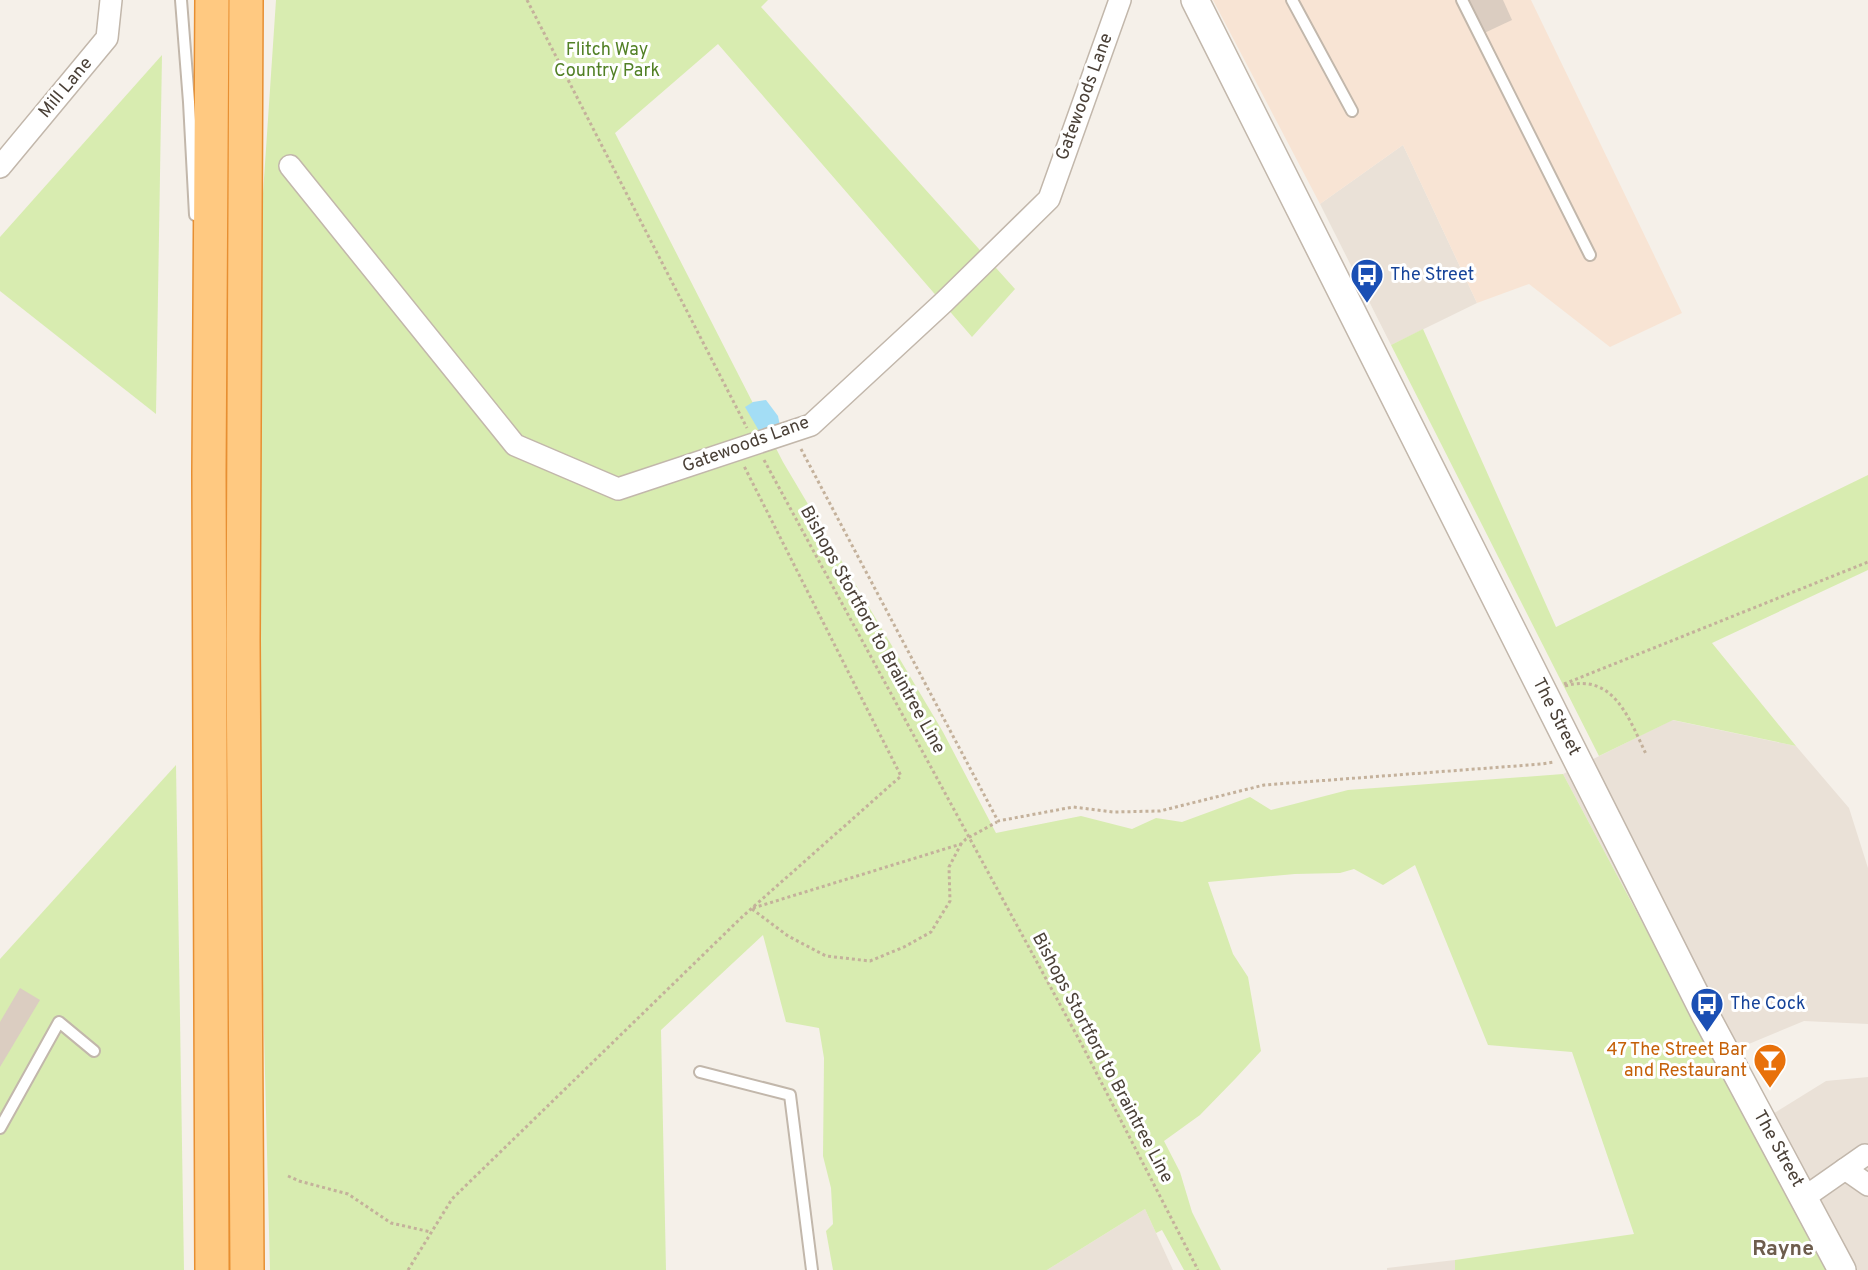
<svg xmlns="http://www.w3.org/2000/svg" width="1868" height="1270" font-family="Overpass,sans-serif">
<rect width="100%" height="100%" fill="#f5f0e9"/>
<g fill="#eae1d7">
<path d="M1403,145L1477,303L1391,345L1320,204Z"/>
<path d="M1672,720L1796,746L1849,808L1868,868V1024L1804,1021L1715,1058L1563,774Z"/>
<path d="M1868,1077V1270H1828L1752,1127L1826,1081Z"/>
<path d="M1145,1209L1173,1270H1047Z"/>
<path d="M1455,1260V1270H1387V1268Z"/>
</g>
<path fill="#f8e4d4" d="M1213,0H1531L1682,313L1610,347L1529,284L1477,303L1403,145L1320,204Z"/>
<g fill="#d8ecb0">
<path d="M276,0H768L761,7L1015,289L972,337L718,44L615,133L783,462L943,732L996,833L1081,816L1132,829L1156,818L1182,822L1250,797L1271,810L1348,790L1563,774L1828,1270H1455V1260L1634,1234L1572,1052L1488,1045L1415,865L1383,885L1354,869L1340,873L1295,874L1208,882L1233,954L1248,977L1261,1051L1236,1078L1200,1115L1164,1141L1180,1172L1192,1212L1221,1270H1184L1162,1230L1156,1233L1145,1209L1047,1270H833L826,1231L833,1224L831,1188L823,1156L824,1058L819,1028L786,1022L763,935L661,1030L666,1270H270L259,836V253Z"/>
<path d="M162,55L156,414L0,291V237Z"/>
<path d="M1423,329L1556,627L1868,475V570L1712,643L1796,746L1673,720L1599,756L1391,345Z"/>
<path d="M176,765L184,1270H0V959Z"/>
</g>
<path fill="#a3ddf5" d="M766,400L778,416L780,426L762,436L745,407L753,402Z"/>
<g fill="#dbcdc1">
<path d="M1464,0H1503L1512,20L1480,35Z"/>
<path d="M20,988L40,1000L0,1067V1022Z"/>
</g>
<g fill="none" stroke-linecap="round" stroke-linejoin="round">
<g stroke="#c2b7ab" stroke-width="14">
<g id="service">
<path d="M181,0L189,102L195,215"/>
<path d="M1292,0L1352,111"/>
<path d="M1462,0L1590,255"/>
<path d="M700,1072L790,1095L812,1270"/>
<path d="M0,1128L59,1022L94,1051"/>
</g>
</g>
<g stroke="#c2b7ab" stroke-width="24">
<g id="minor">
<path d="M290,166L515,445L618,489L811,425L944,302L1049,199L1120,0"/>
<path d="M0,167L107,38L111,0"/>
<path d="M1845,1169L1868,1185"/>
<path d="M1805,1197L1865,1155"/>
</g>
</g>
<g stroke="#c2b7ab" stroke-width="30">
<path id="tertiary" d="M1195,0L1706,1016L1842,1270"/>
</g>
<g stroke="#e78f32" stroke-width="36">
<g id="trunk">
<path d="M246,0L243,640L247,1270"/>
<path d="M212,1270L209,473L212,0"/>
</g>
</g>
<g stroke="#c4b19b" stroke-width="3" stroke-dasharray="3 3" stroke-linecap="butt">
<path d="M527,0L747,428"/>
<path d="M801,449L998,821L1073,807L1113,812L1160,811L1264,785L1542,764L1554,762"/>
<path d="M764,460L1082,1045L1198,1270"/>
<path d="M1564,684L1868,562"/>
<path d="M1565,686C1614,672 1629,719 1646,754"/>
<path d="M753,908L961,844L966,839L997,822"/>
<path d="M752,909L788,936L826,956L870,961L904,947L931,932L950,901L949,867L961,844"/>
<path d="M288,1176L299,1181L348,1194L391,1223L431,1232"/>
<path d="M408,1270L452,1199L743,916L901,776L744,466"/>
</g>
<use href="#service" stroke="#fff" stroke-width="10"/>
<use href="#minor" stroke="#fff" stroke-width="21"/>
<use href="#tertiary" stroke="#fff" stroke-width="27"/>
<use href="#trunk" stroke="#ffc981" stroke-width="33"/>
</g>
<defs>
<g id="bus-pin" transform="scale(1.725)"><path d="M0 17L-7.5 6A9.5 9.5 0 1 1 7.5 6Z" fill="#1a4fb4" stroke="#fff"/><path d="M-5-6H5V4H4V6H2V4H-2V6H-4V4H-5ZM-3.5-4V0h7V-4ZM-3.5 1.2v1.5H-2V1.2ZM2 1.2v1.5H3.5V1.2Z" fill="#fff"/></g>
<g id="bar-pin" transform="scale(1.725)"><path d="M0 17L-7.5 6A9.5 9.5 0 1 1 7.5 6Z" fill="#e8710a" stroke="#fff"/><path d="M-6-5H6L.8 .8V4.5H3.5V6h-7V4.5H-.8V.8Z" fill="#fff"/></g>
</defs>
<g fill-rule="evenodd">
<use href="#bus-pin" x="1367" y="275"/>
<use href="#bus-pin" x="1707" y="1004"/>
<use href="#bar-pin" x="1770" y="1060"/>
</g>
<g text-anchor="middle" dominant-baseline="central" stroke-width="6" stroke-linejoin="round" paint-order="stroke">
<g font-size="18" fill="#528026" stroke="#fff">
<text x="607" y="50">Flitch Way<tspan x="607" dy="21">Country Park</tspan></text>
</g>
<g font-size="18" fill="#4a4037" stroke="#fff">
<text transform="translate(66 88) rotate(-50)">Mill Lane</text>
<text transform="translate(1085 97) rotate(-70)">Gatewoods Lane</text>
<text transform="translate(746 445) rotate(-20)">Gatewoods Lane</text>
<text transform="translate(872 630) rotate(61)">Bishops Stortford to Braintree Line</text>
<text transform="translate(1556 717) rotate(63)">The Street</text>
<text transform="translate(1102 1058) rotate(62)">Bishops Stortford to Braintree Line</text>
<text transform="translate(1778 1149) rotate(61)">The Street</text>
</g>
<g font-size="18" fill="#164399" stroke="#fff" text-anchor="start">
<text x="1390" y="275">The Street</text>
<text x="1730" y="1004">The Cock</text>
</g>
<g font-size="18" fill="#c56008" stroke="#fff" text-anchor="end">
<text x="1747" y="1050">47 The Street Bar<tspan x="1747" dy="21">and Restaurant</tspan></text>
</g>
<g font-size="21" font-weight="bold" fill="#6d5d4d" stroke="#fff">
<text x="1783" y="1249">Rayne</text>
</g>
</g>
</svg>
